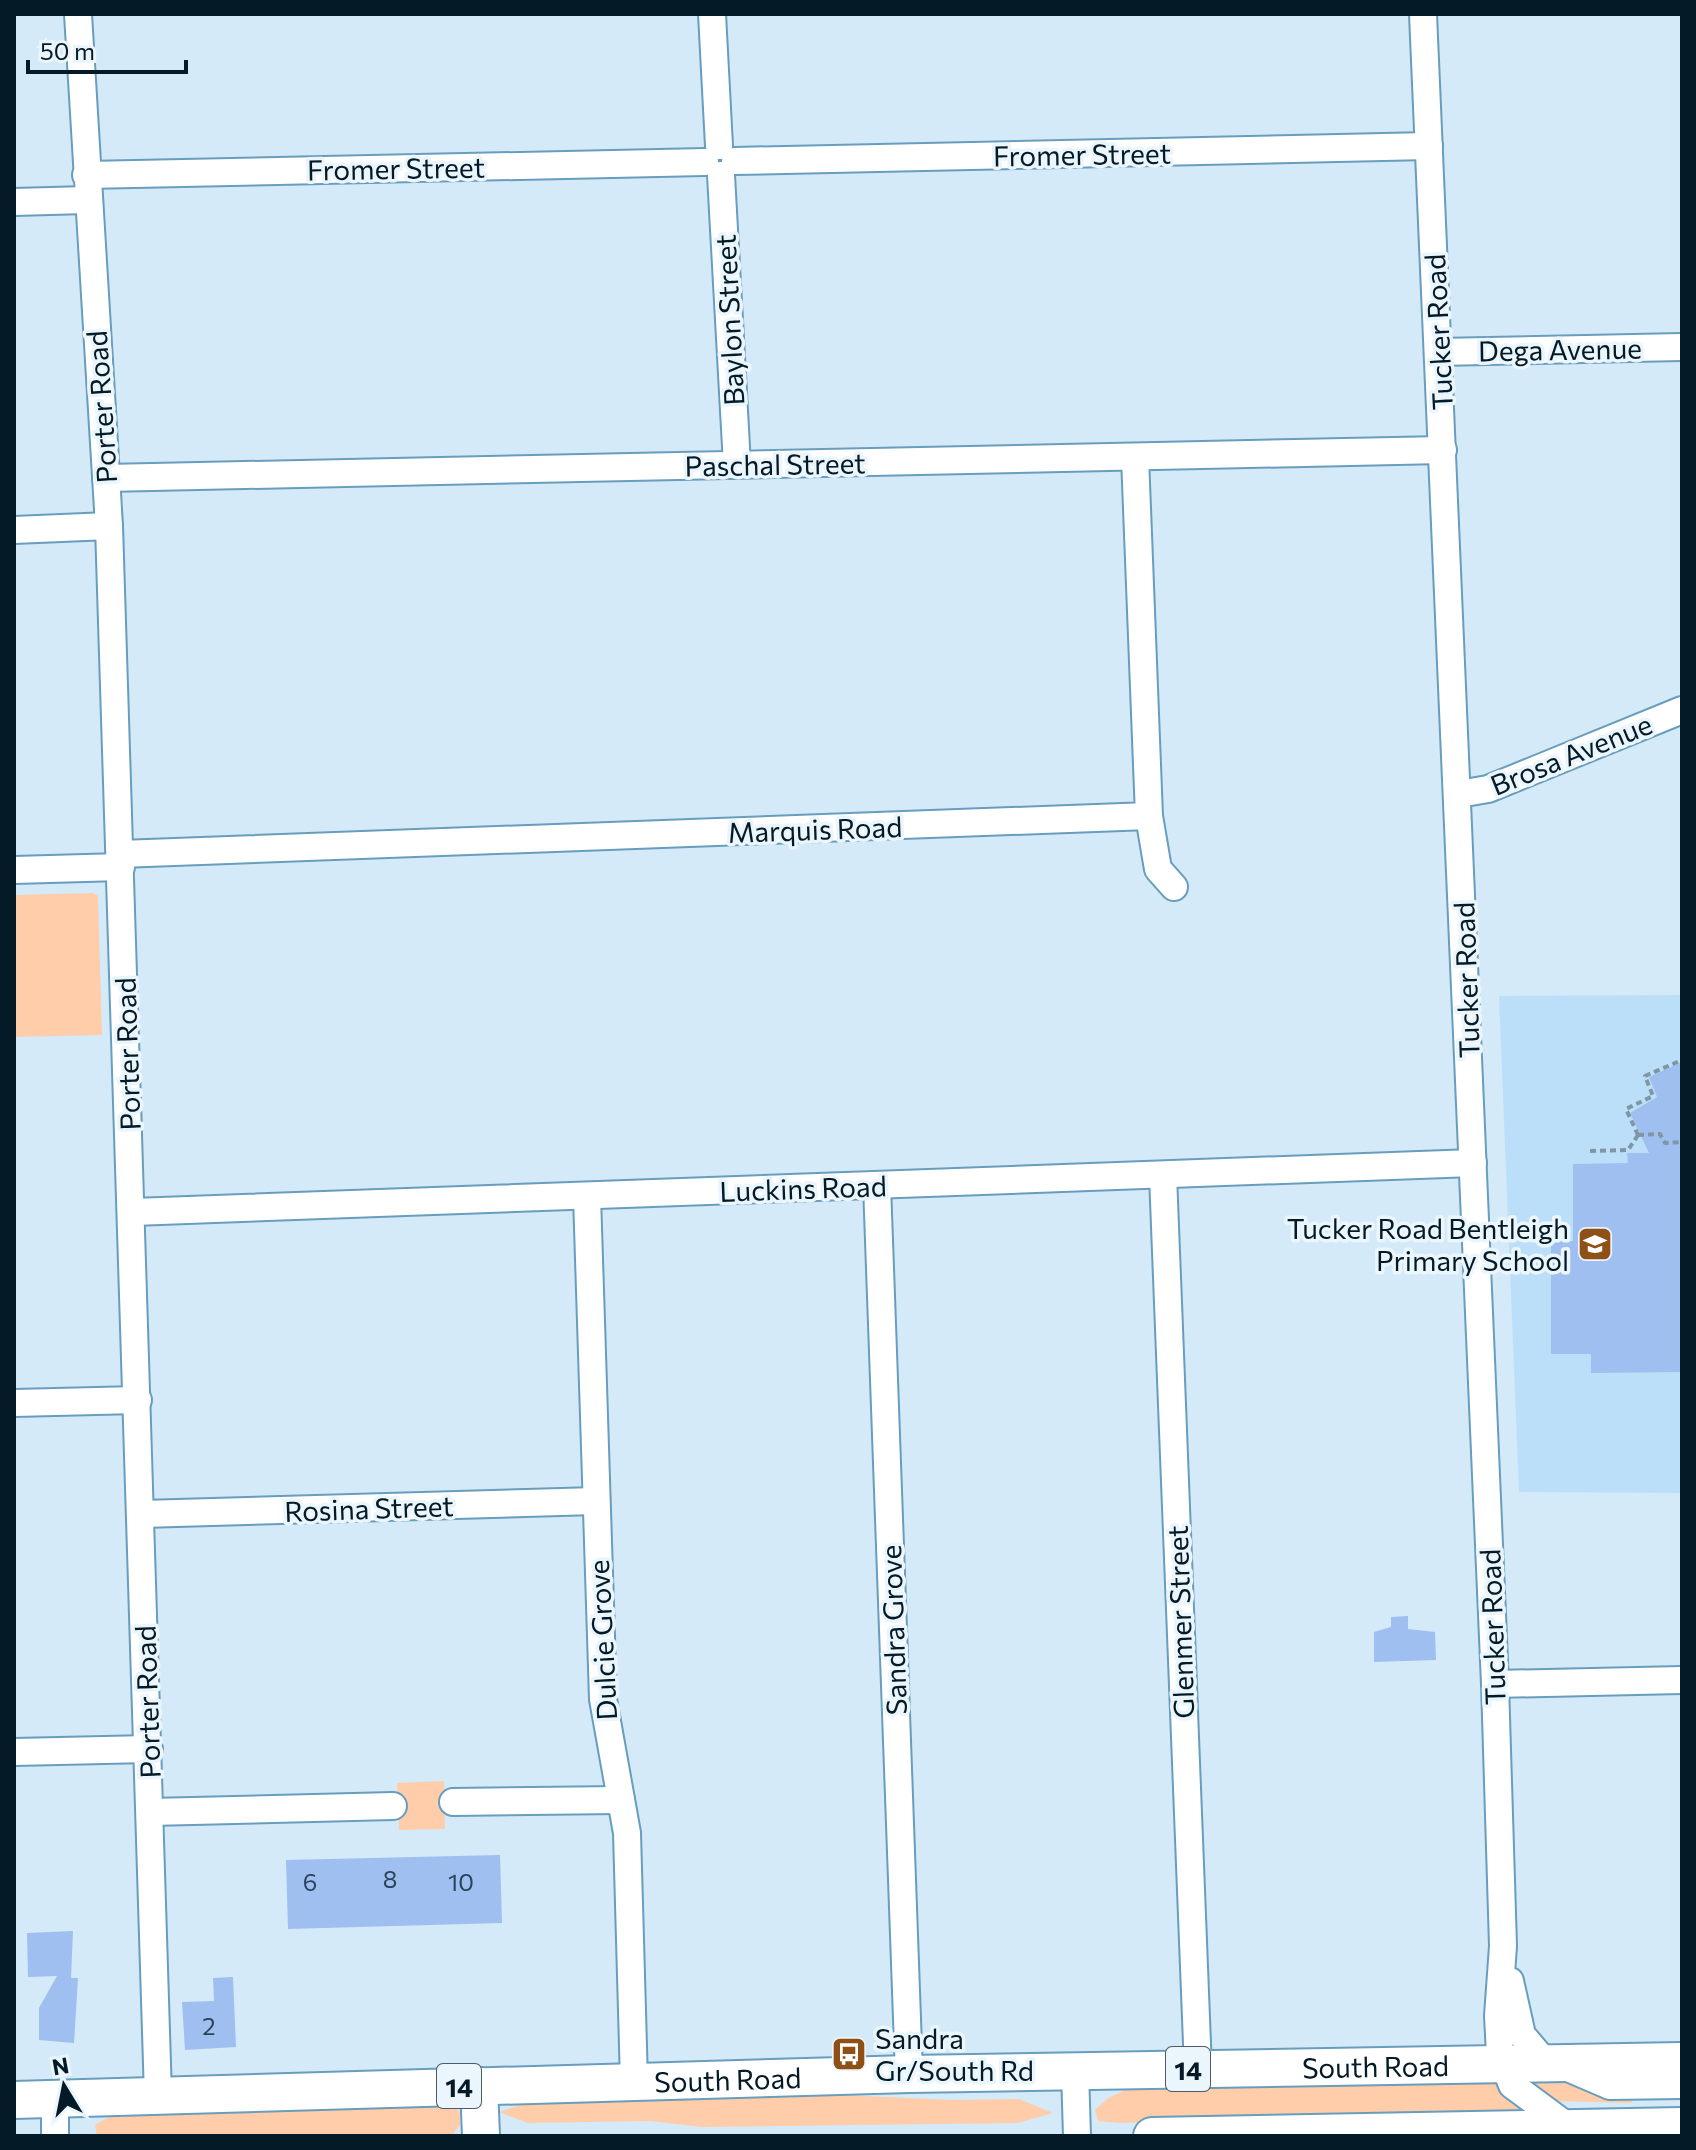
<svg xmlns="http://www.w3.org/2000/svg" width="1696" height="2150" font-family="Commissioner,sans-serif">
<rect width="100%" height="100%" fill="#d4eaf8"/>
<path fill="#bbdff8" d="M1682,995V1493L1519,1492L1499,996Z"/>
<g fill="#ffcda9">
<path d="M93,893L98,896L102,1035L14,1037V895Z"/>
<path d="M444,1781L445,1829L399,1830L397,1783Z"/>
<path d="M1497,2078L1530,2113L1119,2123L1098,2121L1095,2110L1108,2098L1134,2086Z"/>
<path d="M1552,2078L1588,2090L1629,2091L1632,2103L1554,2101L1521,2079Z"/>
<path d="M802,2093L951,2100L1019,2099L1053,2113L1018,2123L702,2127L650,2121L528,2123L499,2112L529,2102Z"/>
<path d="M452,2103L460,2113V2125L453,2134L97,2136L95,2125L114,2114Z"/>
</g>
<g fill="#9ebff0">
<path d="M1682,1062V1372L1591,1373V1354H1551V1241H1573V1164L1628,1163L1627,1153H1649L1630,1113L1657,1097L1649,1077Z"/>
<path d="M1408,1616V1629L1435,1632L1436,1660L1374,1662V1632L1391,1627V1617Z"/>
<path d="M500,1855L502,1923L288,1929L286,1860Z"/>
<path d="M73,1931L71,1978H78L74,2043L39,2040V2008L57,1976L28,1977L27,1933Z"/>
<path d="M233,1977L236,2047L185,2050L182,2002L214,2001L213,1978Z"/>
</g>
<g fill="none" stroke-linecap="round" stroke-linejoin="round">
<g stroke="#689dbe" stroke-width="30">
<g id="minor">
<path d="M78,14L109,526L158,2096"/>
<path d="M712,14L719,146"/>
<path d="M1423,14L1495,1684L1503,1946L1498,2016L1500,2054L1512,2085L1570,2128"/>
<path d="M735,161L1429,146"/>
<path d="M86,175L705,162"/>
<path d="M721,175L737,465"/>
<path d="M14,202L87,200"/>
<path d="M1438,352L1682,347"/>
<path d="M106,478L1443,450"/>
<path d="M14,530L109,526"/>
<path d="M1459,794L1488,789L1682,710"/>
<path d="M1149,816L1158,869L1174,887"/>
<path d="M120,854L1149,816L1135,457"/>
<path d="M14,870L121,867"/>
<path d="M1163,1175L1198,2069"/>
<path d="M877,1185L909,2074"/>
<path d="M587,1196L603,1699L627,1833L634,2082"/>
<path d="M133,1212L1473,1163"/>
<path d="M14,1403L138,1400"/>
<path d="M142,1514L596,1501"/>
<path d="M1495,1684L1682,1680"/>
<path d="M14,1752L149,1749"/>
<path d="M453,1802L621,1800"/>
<path d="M150,1812L393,1806"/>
<path d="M1510,1981L1522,2035L1545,2062"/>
<path d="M1561,2065L1610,2086L1682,2085"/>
<path d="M1075,2071L1077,2136"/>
<path d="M55,2099V2136"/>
</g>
</g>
<g stroke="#689dbe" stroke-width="40">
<g id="highway">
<path d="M479,2086L481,2136"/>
<path id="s1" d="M14,2100L909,2074L1682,2061"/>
<path d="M1152,2136L1682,2126"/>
</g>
</g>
<g stroke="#8196a4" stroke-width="4" stroke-dasharray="6 4" stroke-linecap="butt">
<path d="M1638,1135L1626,1109L1653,1096L1645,1076L1682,1060"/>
<path d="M1638,1135L1660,1134L1665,1143L1682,1142"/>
<path d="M1590,1151L1628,1150L1638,1135"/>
</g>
<use href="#minor" stroke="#fff" stroke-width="26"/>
<use href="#highway" stroke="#fff" stroke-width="36"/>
</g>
<defs>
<g id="school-square" transform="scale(1.8)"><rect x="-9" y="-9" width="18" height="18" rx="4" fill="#8f5016" stroke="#eaf5fc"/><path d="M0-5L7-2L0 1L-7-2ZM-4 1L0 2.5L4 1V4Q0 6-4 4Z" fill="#fff"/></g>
<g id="bus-square" transform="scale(1.8)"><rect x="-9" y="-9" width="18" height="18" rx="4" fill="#8f5016" stroke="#eaf5fc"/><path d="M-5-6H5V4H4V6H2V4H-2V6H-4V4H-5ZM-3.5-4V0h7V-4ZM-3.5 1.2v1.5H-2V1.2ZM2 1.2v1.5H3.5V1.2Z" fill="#fff"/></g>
</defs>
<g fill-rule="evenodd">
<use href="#school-square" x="1595" y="1244"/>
<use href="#bus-square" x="849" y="2054"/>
</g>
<g text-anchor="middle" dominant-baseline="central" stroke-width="7" stroke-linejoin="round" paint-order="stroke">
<g font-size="24" fill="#2b4359">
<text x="390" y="1878">8</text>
<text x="310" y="1881">6</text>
<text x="461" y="1881">10</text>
<text x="209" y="2025">2</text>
</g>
<g fill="#eaf5fc" stroke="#4a5c67" stroke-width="2">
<rect x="1166" y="2047" width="44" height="44" rx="6"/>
<rect x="437" y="2064" width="44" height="44" rx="6"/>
</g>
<g font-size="26" font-weight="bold" fill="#051a27">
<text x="1188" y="2069">14</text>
<text x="459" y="2086">14</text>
</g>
<g font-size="28" fill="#051a27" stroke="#eaf5fc">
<text transform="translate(1082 154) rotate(-1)">Fromer Street</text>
<text transform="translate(396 168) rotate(-1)">Fromer Street</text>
<text transform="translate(729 320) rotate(-93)">Baylon Street</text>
<text transform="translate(1438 332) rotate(-93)">Tucker Road</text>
<text transform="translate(1560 349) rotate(-1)">Dega Avenue</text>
<text transform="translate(101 407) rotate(-94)">Porter Road</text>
<text transform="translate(775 464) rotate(-1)">Paschal Street</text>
<text transform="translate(1571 754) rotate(-22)">Brosa Avenue</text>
<text transform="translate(815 829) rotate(-2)">Marquis Road</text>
<text transform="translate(1466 980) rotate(-92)">Tucker Road</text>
<text transform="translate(127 1054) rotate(-92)">Porter Road</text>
<text transform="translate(803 1188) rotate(-2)">Luckins Road</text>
<text transform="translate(369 1508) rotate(-2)">Rosina Street</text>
<text transform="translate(1180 1622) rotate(-92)">Glenmer Street</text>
<text transform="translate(1492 1627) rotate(-92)">Tucker Road</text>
<text transform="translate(893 1630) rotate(-92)">Sandra Grove</text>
<text transform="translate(602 1640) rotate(-93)">Dulcie Grove</text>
<text transform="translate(147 1702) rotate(-92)">Porter Road</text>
<text stroke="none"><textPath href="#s1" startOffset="1362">South Road</textPath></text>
<text stroke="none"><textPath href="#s1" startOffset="714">South Road</textPath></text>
</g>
<g font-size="28" fill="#051a27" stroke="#eaf5fc" text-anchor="end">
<text x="1569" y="1228">Tucker Road Bentleigh<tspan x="1569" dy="32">Primary School</tspan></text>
<text x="875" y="2038" text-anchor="start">Sandra<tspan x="875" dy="32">Gr/South Rd</tspan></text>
</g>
</g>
<rect width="1696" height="2150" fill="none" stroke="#051a27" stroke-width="32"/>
<g transform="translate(64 2086) rotate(350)" stroke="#eaf5fc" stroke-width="6" paint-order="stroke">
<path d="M0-6L14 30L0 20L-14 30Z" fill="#051a27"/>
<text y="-12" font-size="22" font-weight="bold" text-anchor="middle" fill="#051a27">N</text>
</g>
<path d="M28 60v12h158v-12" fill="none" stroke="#051a27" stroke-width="4"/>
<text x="40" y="60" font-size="24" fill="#051a27" stroke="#eaf5fc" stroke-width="6" paint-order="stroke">50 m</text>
</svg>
